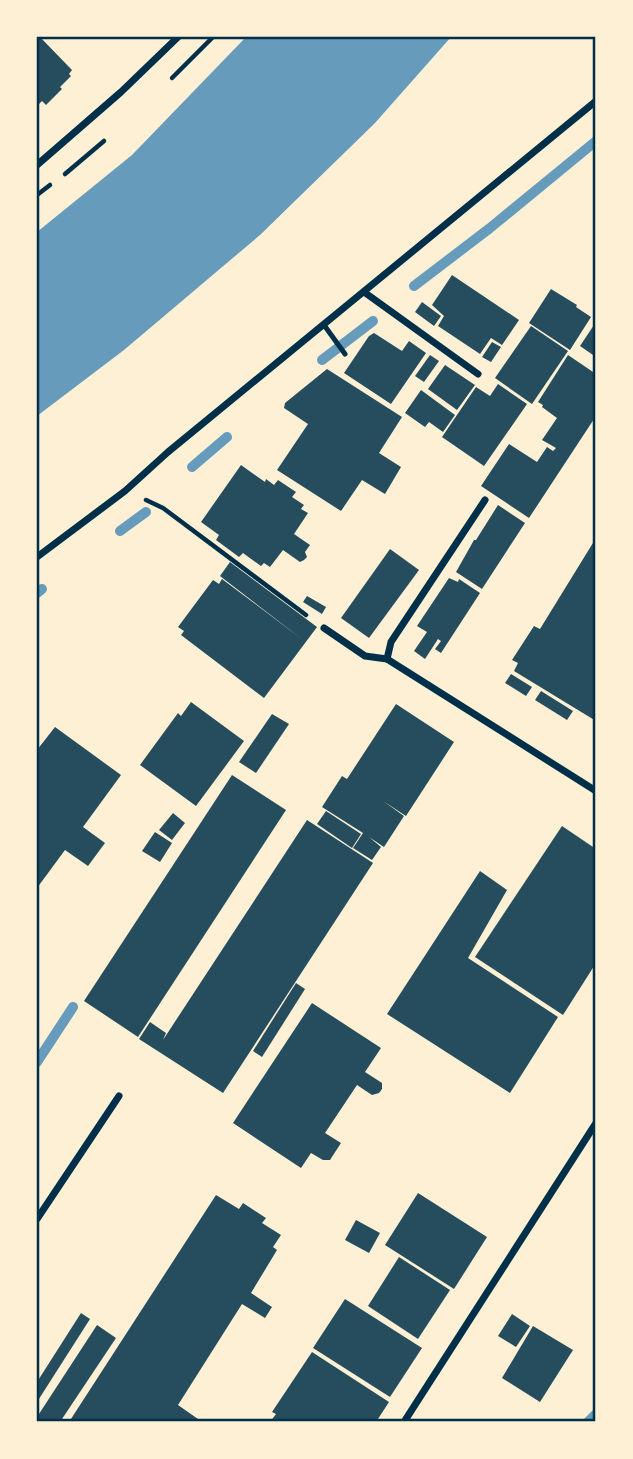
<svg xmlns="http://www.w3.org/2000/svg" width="633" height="1459" font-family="'PT Sans',sans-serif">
<rect width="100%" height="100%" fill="#fdf0d5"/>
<path fill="#669bbc" d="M246,37H451L375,123L260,235L124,350L37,416V232L132,155Z"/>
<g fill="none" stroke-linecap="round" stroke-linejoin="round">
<g stroke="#669bbc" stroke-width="10">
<path d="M414,286L490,228L596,141"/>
<path d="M322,360L373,321"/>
<path d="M192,467L227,437"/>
<path d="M120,531L146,512"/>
<path d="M37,593L42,589"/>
<path d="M37,1062L73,1007"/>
<path d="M588,1422L596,1414"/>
</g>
</g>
<g fill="#264d5e">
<path d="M37,37H40L72,70L69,74L71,76L60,87L62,89L46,105L42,101L37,106Z"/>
<path d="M452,275L519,320L502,345L491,338L480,354L438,326L444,316L432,305Z"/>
<path d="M551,289L577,305L576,307L591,317L570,350L529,323Z"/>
<path d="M422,302L441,316L434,326L415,312Z"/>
<path d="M596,322V357L580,346Z"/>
<path d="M531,326L568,351L532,404L495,378Z"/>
<path d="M374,333L402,351L409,341L426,353L391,404L344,373L369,336Z"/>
<path d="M492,342L501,347L491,362L482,357Z"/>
<path d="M430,355L439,361L424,382L415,376Z"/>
<path d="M568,355L596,374V416L529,518L481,486L509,444L537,462L547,447L553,451L556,448L542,440L557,418L542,407L543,405L538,402Z"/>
<path d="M445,365L475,385L457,410L428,389Z"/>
<path d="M327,369L402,417L379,453L401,467L385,494L362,480L341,511L277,470L308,424L284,408L285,403Z"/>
<path d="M498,384L527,404L484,466L442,437L476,387L490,396Z"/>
<path d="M421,390L455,415L443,432L429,422L425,427L405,413Z"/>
<path d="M241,465L265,482L266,479L274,485L278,480L296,492L292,497L304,505L301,509L308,513L294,534L310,545L305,552L307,557L304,560L300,562L283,550L270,567L264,563L261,566L243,553L239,557L216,540L219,535L201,522Z"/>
<path d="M498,505L525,523L482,589L456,572L474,540H476Z"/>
<path d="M596,538V721L514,671L518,663L512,660L534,626L540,629Z"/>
<path d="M390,549L419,570L369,638L341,618Z"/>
<path d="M230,562L317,627L264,698L181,635L184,631L178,627L213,580L219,584L222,579L303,640L220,576Z"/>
<path d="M449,578L458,582L459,579L480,593L441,653L435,649L441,641L438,639L425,659L414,651L427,632L417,626Z"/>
<path d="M307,596L326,607L322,614L303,602Z"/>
<path d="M511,674L532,687L526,696L505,683Z"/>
<path d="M541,691L573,711L567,720L535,700Z"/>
<path d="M191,702L244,741L196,806L140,765L178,713L181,716Z"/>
<path d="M396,704L454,742L406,816L383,801L404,816L384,847L369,837L381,847L372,860L353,848L363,833L322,807L342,776L347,779Z"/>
<path d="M272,714L289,724L256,773L239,762Z"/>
<path d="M55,727L121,775L83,827L105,843L88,866L65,850L37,888V750Z"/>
<path d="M232,775L286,810L138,1037L84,1001Z"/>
<path d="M326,811L361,834L352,848L317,824Z"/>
<path d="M173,813L185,823L172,840L159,830Z"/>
<path d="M307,820L373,863L223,1093L139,1039L150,1022L166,1033L163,1040Z"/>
<path d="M562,826L596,849V963L563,1015L475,957Z"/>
<path d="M155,832L172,843L160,862L142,851Z"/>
<path d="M480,871L507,890L468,958L558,1017L510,1093L387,1014Z"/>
<path d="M296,983L305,989L262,1057L253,1051Z"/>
<path d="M312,1003L381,1048L365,1072L382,1083V1089L379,1093L372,1095L357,1085L325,1133L341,1143L330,1160H323L311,1153L301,1168L233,1123Z"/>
<path d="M418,1193L487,1237L454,1289L385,1245Z"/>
<path d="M216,1195L239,1209L243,1203L266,1218L262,1223L281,1235L273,1247L277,1250L251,1293L272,1307L265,1318L242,1304L178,1405L198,1419L196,1422H69Z"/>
<path d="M356,1220L380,1233L369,1253L345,1240Z"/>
<path d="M399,1257L450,1290L418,1339L368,1306Z"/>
<path d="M345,1299L422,1348L390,1397L313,1348Z"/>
<path d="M81,1313L90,1319L37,1402V1382Z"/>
<path d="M512,1314L530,1326L516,1347L498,1336Z"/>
<path d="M97,1325L116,1338L60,1422H37V1417Z"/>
<path d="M533,1326L573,1350L540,1402L502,1378Z"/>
<path d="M312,1352L389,1402L376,1422H270L276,1414L272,1412Z"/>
</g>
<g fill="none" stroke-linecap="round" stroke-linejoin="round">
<g stroke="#003049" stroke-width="4.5">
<path d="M172,78L213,37"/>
<path d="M65,174L104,141"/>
<path d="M37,195L50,185"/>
<path d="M146,500L163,508L306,615"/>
</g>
<path stroke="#003049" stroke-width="5" d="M324,325L345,354"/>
<g stroke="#003049" stroke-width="7">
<path d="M37,165L121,92L178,37"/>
<path d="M364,292L478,374"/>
<path d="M37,557L125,491L168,452L596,101"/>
<path d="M324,628L365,656L387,659L596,791"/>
<path d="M387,659L391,642L485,500"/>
<path d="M37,1219L119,1096"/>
<path d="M404,1422L596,1123"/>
</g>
</g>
<rect width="633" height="1459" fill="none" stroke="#fdf0d5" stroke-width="77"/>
<rect x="38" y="38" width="556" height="1382" fill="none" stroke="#003049" stroke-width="2.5"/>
</svg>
